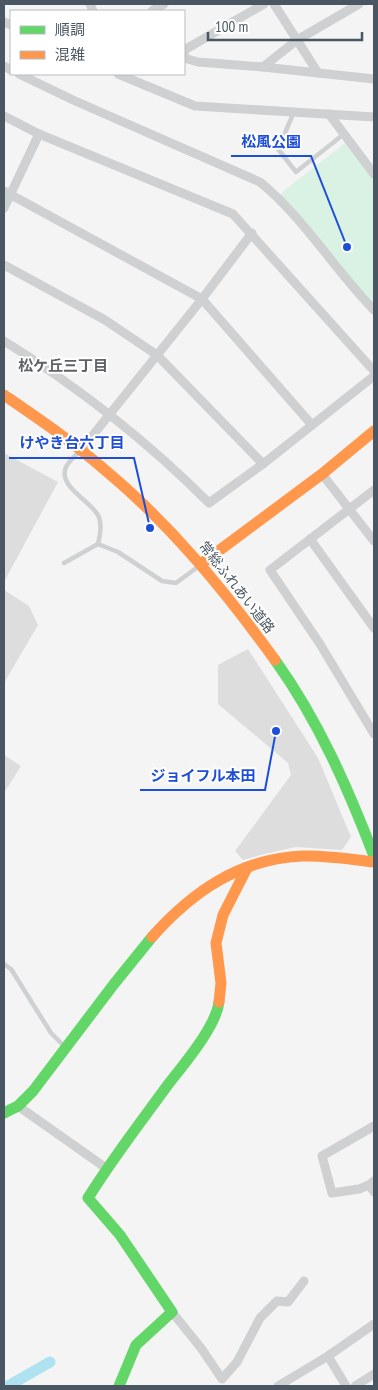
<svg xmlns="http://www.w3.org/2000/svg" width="378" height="1390" font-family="'PT Sans Narrow','Noto Sans JP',sans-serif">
<rect width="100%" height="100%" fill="#f4f4f4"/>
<path fill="#d9f2e3" d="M349,140L374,174V308L279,197L285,190Z"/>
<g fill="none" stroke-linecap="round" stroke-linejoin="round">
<path stroke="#aee2f0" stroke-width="11" d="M8,1386L50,1362"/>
</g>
<g fill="#ddddde">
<path d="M4,453L58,482L4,582Z"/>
<path d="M4,590L29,606L38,625L4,683Z"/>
<path d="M248,649L318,758L351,837L342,850L296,847L264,854L243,860L235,851L291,775L288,763L218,704V665Z"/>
<path d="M4,755L21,766L4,793Z"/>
</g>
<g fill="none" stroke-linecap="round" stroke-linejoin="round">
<g stroke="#ced0d2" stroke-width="4.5">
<path d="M294,112L278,149L296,172L344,134"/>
<path d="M79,452C75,456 69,461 66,467C57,487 92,501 99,517C102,526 100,535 98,544"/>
<path d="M64,563L98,544L118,552L162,581L176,583L199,566"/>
<path d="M4,964L11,969L51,1033L65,1047"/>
</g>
<g stroke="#ced0d2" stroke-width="9">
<path d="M90,4L93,11"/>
<path d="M274,4L318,73"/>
<path d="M152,11L164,4"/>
<path d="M4,22L11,25"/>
<path d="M184,53L186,49L264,4"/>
<path d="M184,58L198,62L263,67L374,79"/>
<path d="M4,66L11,70"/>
<path d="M263,67L297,40L359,4"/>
<path d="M19,74L73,100L260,182C304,218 334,269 374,310"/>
<path d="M118,74L195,106L374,117"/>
<path d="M329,114L374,174"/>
<path d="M4,116L39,134L233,214L374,371"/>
<path d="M4,191L202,299L312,425"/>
<path d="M4,208L39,134"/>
<path d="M4,265L105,320L157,355L263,464"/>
<path d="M4,341C80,388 146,440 209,503L263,464L374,376"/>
<path d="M81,450L202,299L252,233"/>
<path d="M322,474L374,541"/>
<path d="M374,490L270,570L320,644L374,734"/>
<path d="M310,539L374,628"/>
<path d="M18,1106L106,1168"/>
<path d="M374,1181L369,1185L374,1192"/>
<path d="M369,1185L359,1189L332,1193L322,1156L374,1126"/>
<path d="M172,1312L201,1348L222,1379L237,1362L260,1318L277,1301L288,1302L304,1281"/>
<path d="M328,1356L346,1386"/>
<path d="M278,1386L328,1356L374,1324"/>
<path d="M355,1386L374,1374"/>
</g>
<g stroke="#63d668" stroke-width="11">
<path d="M275,660C318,720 348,788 374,856"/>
<path d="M4,1113L18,1106L33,1091L114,984L152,937"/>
<path d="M119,1386L136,1345L172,1312L120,1235L88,1198C112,1159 140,1123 167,1086C183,1065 216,1027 219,1002"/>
</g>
<g stroke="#ff974d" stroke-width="11">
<path d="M4,395C39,419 73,442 105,470C171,525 225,591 275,660"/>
<path d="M201,564L322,474L374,431"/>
<path d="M152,937C192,892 239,859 302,856C326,855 350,859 374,862"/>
<path d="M219,1002L221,983L216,943L223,915L247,868"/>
</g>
</g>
<g text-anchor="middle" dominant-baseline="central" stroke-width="4" stroke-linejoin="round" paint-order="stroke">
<g font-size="14" fill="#4a5661" stroke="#fff">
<text transform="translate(237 587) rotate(52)">常総ふれあい道路</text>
</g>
<g font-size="15" font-weight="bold" fill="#5f6368" stroke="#fff">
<text x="63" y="365">松ケ丘三丁目</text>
</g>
</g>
<path fill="none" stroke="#1d4ed8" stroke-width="2" d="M347 247L311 156H231M150 528L134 458H9M276 731L265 790H140"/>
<g fill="#1d4ed8" stroke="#fff" stroke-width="2">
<circle cx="347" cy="247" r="5"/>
<circle cx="150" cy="528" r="5"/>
<circle cx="276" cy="731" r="5"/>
</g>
<g font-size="15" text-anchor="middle" font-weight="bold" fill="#1d4ed8" stroke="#fff" stroke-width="4" stroke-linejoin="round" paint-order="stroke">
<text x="271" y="147">松風公園</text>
<text x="72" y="448">けやき台六丁目</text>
<text x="203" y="781">ジョイフル本田</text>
</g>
<rect width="378" height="1390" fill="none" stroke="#4a5661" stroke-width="10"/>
<rect x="10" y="10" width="175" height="65" fill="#ffffff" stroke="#b7bbc0"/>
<rect x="20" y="26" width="25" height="8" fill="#63d668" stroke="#b7bbc0"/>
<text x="55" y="35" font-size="15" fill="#4a5661">順調</text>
<rect x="20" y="51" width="25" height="8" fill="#ff974d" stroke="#b7bbc0"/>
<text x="55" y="60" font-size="15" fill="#4a5661">混雑</text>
<path d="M208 32v8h154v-8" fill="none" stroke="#4a5661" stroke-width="2.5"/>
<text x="215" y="32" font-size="15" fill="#4a5661" stroke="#ffffff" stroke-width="4" paint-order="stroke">100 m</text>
</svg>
